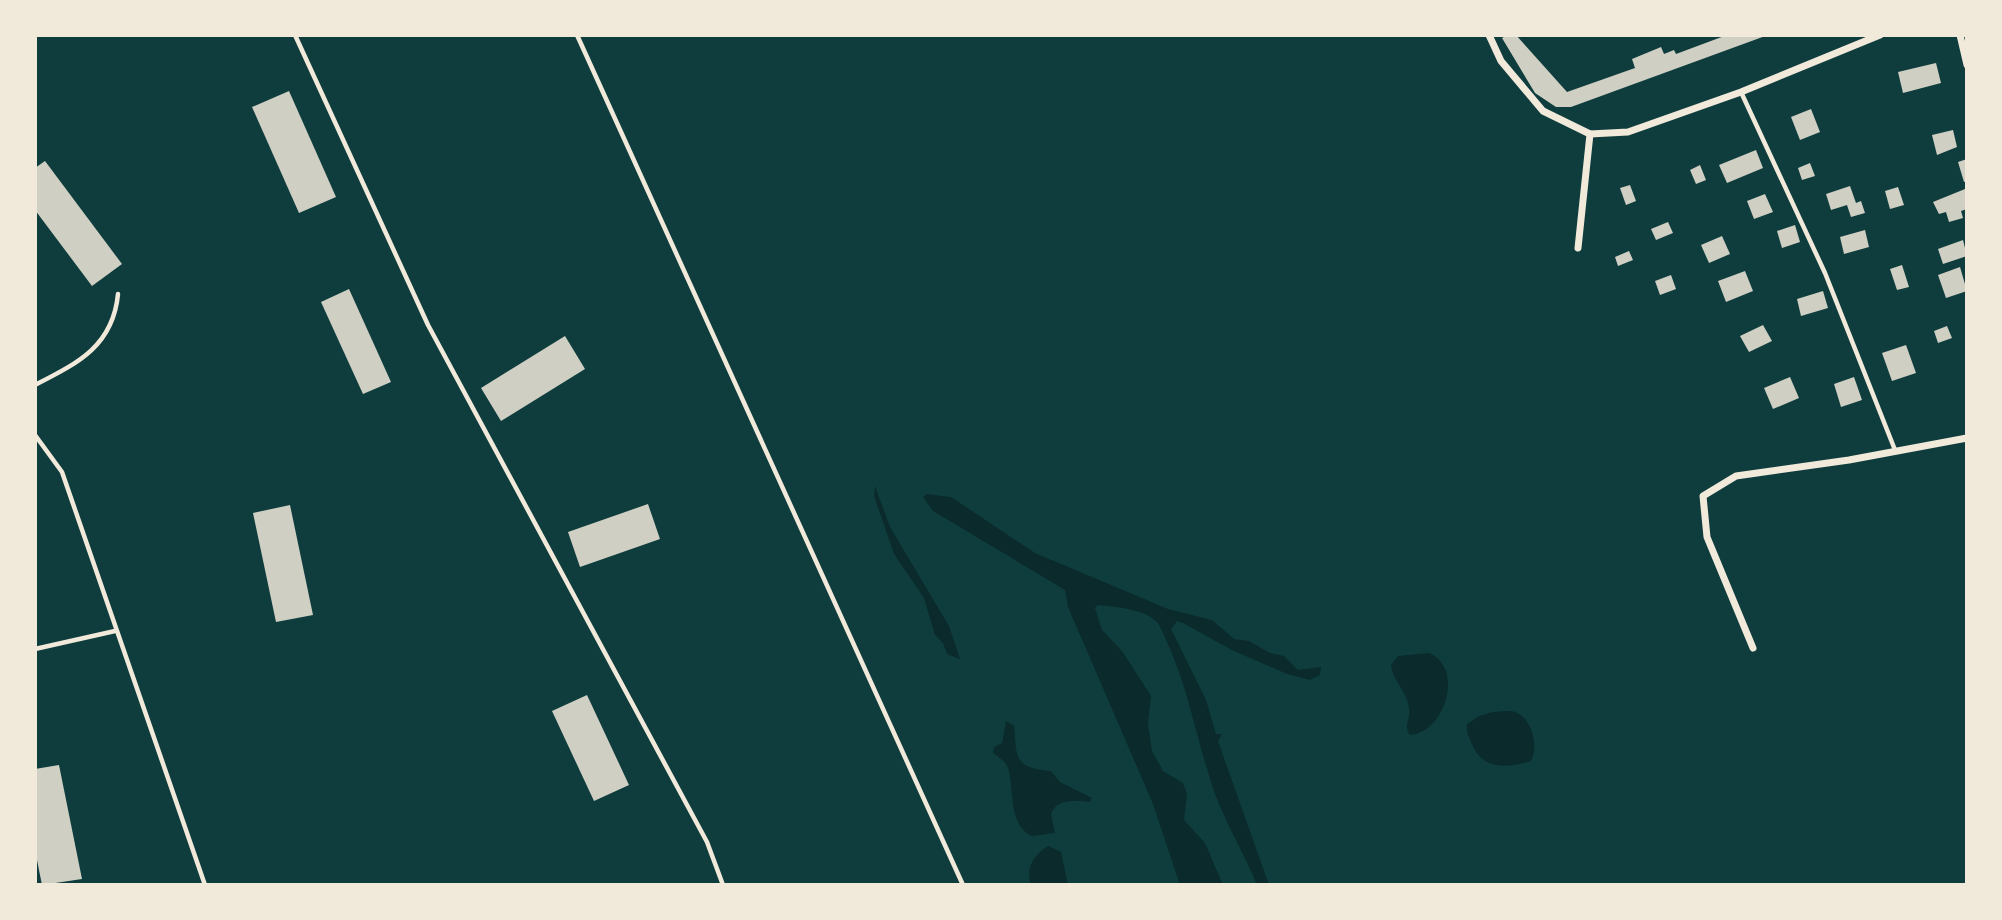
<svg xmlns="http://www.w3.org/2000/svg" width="2002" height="920" font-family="Inter,sans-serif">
<rect width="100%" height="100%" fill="#0f3d3e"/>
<g fill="#0a2a2b">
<path d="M875,486L890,527L949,626L960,659L947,654L943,643L935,635L924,598L894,554L874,496Z"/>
<path d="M927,494L951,497L1035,553L1168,609L1212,620L1234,639L1249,641L1270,653L1284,656L1298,670L1321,667L1320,675L1310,680L1287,674L1232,650L1183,623L1177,621L1171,629L1206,700L1216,734H1222L1218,741L1269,885H1257C1243,850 1222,818 1211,782C1193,725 1186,677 1158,623C1145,609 1117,607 1098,605L1095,608L1102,630L1122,651L1151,696L1148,724L1152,751L1163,771L1183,783L1187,794L1184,820L1205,843L1223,885H1180L1153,804L1068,607L1065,590L933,511L923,497Z"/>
<path d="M1429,653C1465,668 1445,733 1410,735C1403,725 1411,719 1409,708C1407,692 1393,681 1391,665L1398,656Z"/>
<path d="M1493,712C1500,712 1509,710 1515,712C1532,718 1539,747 1531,761C1508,768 1483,770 1473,746C1469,738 1466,732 1467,724L1479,716Z"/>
<path d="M1006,721L1014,726C1017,755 1012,768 1051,771L1060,782L1092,798L1090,802C1075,801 1057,798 1051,814L1055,833L1032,836C1005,824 1016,779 1006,764C1002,759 997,756 993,753L994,747L1002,743Z"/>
<path d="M1048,846L1061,852L1068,885H1031C1025,868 1034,855 1048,846Z"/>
</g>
<g fill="#cfcfc3">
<path d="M1508,35H1516L1567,92L1635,68L1632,59L1661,47L1664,54L1674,50L1676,54L1727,35H1768L1571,107H1556L1535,93L1502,38Z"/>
<path d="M1936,63L1941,83L1903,93L1898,72Z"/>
<path d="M289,91L336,197L299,213L252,107Z"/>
<path d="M1811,109L1820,132L1800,140L1791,117Z"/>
<path d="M1953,130L1957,147L1937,155L1932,135Z"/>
<path d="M1756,150L1763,168L1727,183L1719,165Z"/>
<path d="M1967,159V181L1964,182L1958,162Z"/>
<path d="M45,161L122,264L92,286L35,210V168Z"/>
<path d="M1810,163L1815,176L1802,180L1798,168Z"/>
<path d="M1700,165L1706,180L1696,184L1690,170Z"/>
<path d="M1630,185L1636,201L1626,205L1620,188Z"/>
<path d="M1850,186L1856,203L1861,201L1865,213L1851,217L1847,205L1831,210L1826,194Z"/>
<path d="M1898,187L1904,205L1890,209L1885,191Z"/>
<path d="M1965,189L1967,209L1961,211L1963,218L1949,222L1946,212L1939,214L1933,202Z"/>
<path d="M1765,194L1773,212L1754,219L1747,201Z"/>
<path d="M1668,222L1673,233L1656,240L1651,229Z"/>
<path d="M1795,225L1800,242L1782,248L1777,231Z"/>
<path d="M1865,230L1869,247L1844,254L1840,237Z"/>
<path d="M1722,236L1730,254L1709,263L1701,245Z"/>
<path d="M1963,240L1967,256L1943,264L1938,249Z"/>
<path d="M1629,251L1633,260L1618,266L1615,257Z"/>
<path d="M1902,265L1909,287L1897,290L1890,269Z"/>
<path d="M1960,267L1967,291L1946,298L1938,275Z"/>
<path d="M1745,271L1753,291L1726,302L1718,281Z"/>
<path d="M1671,275L1676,289L1660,295L1655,281Z"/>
<path d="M349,289L391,382L363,394L321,302Z"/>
<path d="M1823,291L1828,308L1801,316L1797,299Z"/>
<path d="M1763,325L1772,341L1749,352L1740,336Z"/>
<path d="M1947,326L1952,338L1938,343L1934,331Z"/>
<path d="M565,336L585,369L501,421L481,388Z"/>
<path d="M1906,345L1916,373L1892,381L1882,353Z"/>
<path d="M1790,377L1799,398L1773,409L1764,388Z"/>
<path d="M1854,377L1862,400L1841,407L1834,384Z"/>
<path d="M648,504L660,539L580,567L568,532Z"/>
<path d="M290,505L313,615L276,622L253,513Z"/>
<path d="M587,695L629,785L594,801L552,711Z"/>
<path d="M59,765L82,879L42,885L35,850V769Z"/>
</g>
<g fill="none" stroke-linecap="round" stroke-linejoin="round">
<g stroke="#f1e9da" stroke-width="4.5">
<path d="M295,35L428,325L707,842L723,885"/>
<path d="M577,35L963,885"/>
<path d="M1741,92L1825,273L1895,450"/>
<path d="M35,385C78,363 113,346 118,294"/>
<path d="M35,435L62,472L205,885"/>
<path d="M35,649L115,631"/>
</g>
<g stroke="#f1e9da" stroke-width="7">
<path d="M1489,35L1501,61L1543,111L1590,134L1578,248"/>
<path d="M1960,35L1967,65"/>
<path d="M1590,134L1628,132L1741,92L1880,35"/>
<path d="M1753,648L1707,537L1703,496L1736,476L1849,460L1967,438"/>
</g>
</g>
<rect width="2002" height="920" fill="none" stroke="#f1e9da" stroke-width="74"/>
</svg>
